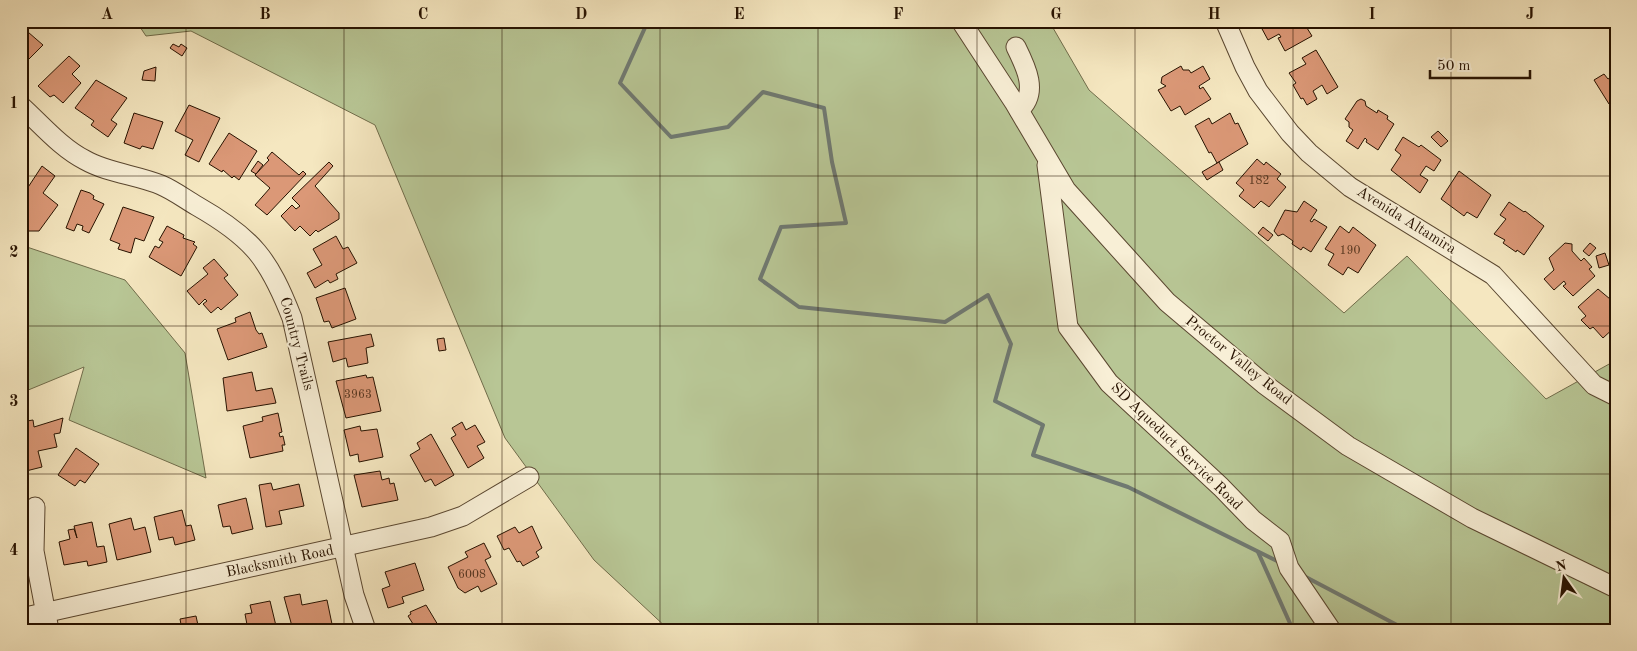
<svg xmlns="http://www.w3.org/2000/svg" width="1637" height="651" font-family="'Old Standard TT',serif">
<rect width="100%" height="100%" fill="#f5e7c0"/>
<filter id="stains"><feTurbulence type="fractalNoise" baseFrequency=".004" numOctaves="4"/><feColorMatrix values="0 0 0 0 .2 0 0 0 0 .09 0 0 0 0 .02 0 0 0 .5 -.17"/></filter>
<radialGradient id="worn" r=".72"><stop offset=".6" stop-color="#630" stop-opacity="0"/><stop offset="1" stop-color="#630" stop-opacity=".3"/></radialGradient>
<g fill="#b8c695" stroke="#706c4a">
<path d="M136,21H1049L1089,90L1344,313L1407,256L1546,399L1611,363L1616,358V630H669L594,560L505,438L375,125L191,31L146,36Z"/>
<path d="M21,245L125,280L185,353L206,478L69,420L84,367L21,393Z"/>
</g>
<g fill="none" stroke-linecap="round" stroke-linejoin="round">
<g stroke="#707971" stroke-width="4">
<path d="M648,21L620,83L671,137L728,127L763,92L824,108L832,162L846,223L781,227L760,279L799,307L945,322L988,295L1011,344L995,401L1043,425L1033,455L1128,487L1281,563"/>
<path d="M1258,552L1293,630"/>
<path d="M1302,575L1397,625L1399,630"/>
</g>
</g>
<g fill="#db9877" stroke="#271200">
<path d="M1272,21H1307L1310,26L1307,28L1312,36L1285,51L1278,38L1281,37L1279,34L1268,40L1261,27Z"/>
<path d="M21,26L43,45L25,63L21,59Z"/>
<path d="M173,44L179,47L181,44L187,48L182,56L170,48Z"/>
<path d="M1316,50L1338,87L1327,94L1322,85L1313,91L1317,99L1307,105L1303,98L1301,99L1293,85L1296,83L1289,73L1306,64L1302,58Z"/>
<path d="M69,56L80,66L72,74L81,83L63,103L54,95L50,97L38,86Z"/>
<path d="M1181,66L1183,70H1189L1191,73L1203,66L1210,79L1199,86L1200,89L1203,87L1211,99L1185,115L1180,106L1171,111L1158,90L1166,86L1161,83L1162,77Z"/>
<path d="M156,67L155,81L142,80L144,71Z"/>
<path d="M1616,67V100L1609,104L1594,80L1604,74L1608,79L1613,76V71Z"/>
<path d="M96,80L127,98L111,120L117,124L108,137L91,125L94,121L75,108Z"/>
<path d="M1361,99L1365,101L1366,106L1377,113L1378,110L1388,116L1387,119L1394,124L1378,150L1366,142L1367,140L1365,138L1358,149L1346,141L1353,130L1349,127V122L1345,119L1357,101Z"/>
<path d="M189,105L220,118L199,162L185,155L193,140L175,131Z"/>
<path d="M134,113L163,122L153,149L142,146L140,149L124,143Z"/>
<path d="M1230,113L1235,124L1238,123L1248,144L1217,163L1211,152L1209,153L1195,126L1209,118L1212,124Z"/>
<path d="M1438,131L1448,141L1441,147L1431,137Z"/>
<path d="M229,133L257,151L239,180L234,176L232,178L223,170L222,172L209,164Z"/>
<path d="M1403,137L1419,147L1421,145L1441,160L1434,171L1426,166L1420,175L1428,180L1420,193L1391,170L1401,155L1395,150Z"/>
<path d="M272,152L299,175L303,171L306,174L267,215L255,205L270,188L255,175L269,160L267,158Z"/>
<path d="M1257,159L1264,165L1266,162L1281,174L1277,179L1286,187L1269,207L1261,201L1254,208L1239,196L1244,190L1236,183Z"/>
<path d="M258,161L263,165L256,174L251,171Z"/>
<path d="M329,162L333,166L315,186L339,213V219L318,232L316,230L310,236L300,226L295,231L281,216L292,205L296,209L300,206L292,198Z"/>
<path d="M1219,162L1223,170L1207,180L1202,172Z"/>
<path d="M42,166L55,176L43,193L58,205L39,231H27V219H24L25,214L21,213V198Z"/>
<path d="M1459,171L1491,195L1477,218L1467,212L1464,216L1441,199Z"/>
<path d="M81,190L90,193L94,196L93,199L104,204L89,233L82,230L83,226L77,224L74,231L66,228Z"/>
<path d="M1304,201L1317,210L1310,221L1312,222L1314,219L1327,227L1311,252L1303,247L1301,250L1292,244L1293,241L1283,234L1278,236L1274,231L1285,210L1297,212Z"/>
<path d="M1509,202L1524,212L1525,211L1544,226L1524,255L1517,250L1516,252L1503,243L1505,240L1494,234L1506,219L1500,215Z"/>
<path d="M123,207L154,217L144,241L135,238L131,253L118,249L120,244L110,240Z"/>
<path d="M167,226L184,235L183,238L195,242L193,244L197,247L181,276L149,257L155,246L159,248L163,242L159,240Z"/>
<path d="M1340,226L1349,233L1353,227L1376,245L1358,273L1348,267L1343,275L1328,265L1334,254L1325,249Z"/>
<path d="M1263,227L1273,235L1268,241L1258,233Z"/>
<path d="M336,236L343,249L348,247L357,263L336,274L338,279L330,283L328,280L315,288L307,273L322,265L313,249Z"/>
<path d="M1565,243L1572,244V251L1581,261L1584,258L1592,267L1589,269L1595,276L1573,296L1563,286L1566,284L1564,281L1554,290L1544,279L1554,270L1549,258Z"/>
<path d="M1590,243L1596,248L1589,256L1583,251Z"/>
<path d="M1605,253L1609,265L1599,268L1596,256Z"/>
<path d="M214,259L228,275L224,278L238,295L221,310L218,307L211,313L203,304L207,301L205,299L199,305L187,291L208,274L203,268Z"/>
<path d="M345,288L356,319L332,328L329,321L324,322L316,298Z"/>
<path d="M1598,289L1616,304V326L1603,338L1593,327L1590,329L1581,320L1586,316L1578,307Z"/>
<path d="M250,312L256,330L259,334L262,333L267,347L228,360L217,329L236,322L235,318Z"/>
<path d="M371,334L374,346L366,348L368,363L348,367L346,358L333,362L328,342Z"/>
<path d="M444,338L446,350L439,351L437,339Z"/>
<path d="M252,372L256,391L272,388L276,403L227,411L223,378Z"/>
<path d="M366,375L367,378L373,377L381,411L346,418L336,381Z"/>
<path d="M278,413L282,432L279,433L280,437L283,436L285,445H282L283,451L250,458L243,426L263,421L262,417Z"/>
<path d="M63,418L60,433L54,434L57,447L38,451L42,467L26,471L21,452V422L33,420L34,427Z"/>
<path d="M462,422L466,430L475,425L485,442L477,446L484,458L468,468L451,438L456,435L452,428Z"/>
<path d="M360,426L361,431L377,429L383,457L359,462L358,454L350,456L344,430Z"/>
<path d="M431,434L454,475L435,486L431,479L425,482L410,455L420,449L417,443Z"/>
<path d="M76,448L99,464L85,483L80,480L75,486L58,475Z"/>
<path d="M380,471L382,480L389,478L390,484L394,483L398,500L362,507L354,475Z"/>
<path d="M271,483L273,490L299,484L304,506L279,511L282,524L266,527L259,485Z"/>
<path d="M246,498L253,529L232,534L230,526L223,527L218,505Z"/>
<path d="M182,510L186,526L191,525L195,540L175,545L173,537L159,540L154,517Z"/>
<path d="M131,518L134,530L145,527L151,552L117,560L109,524Z"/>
<path d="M92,522L97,547L104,546L107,562L88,566L87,561L64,565L59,542L70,539L68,530L74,529L77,538L74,526Z"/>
<path d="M532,526L542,548L536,552L539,557L523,566L520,561L517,562L509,548L504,550L497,536L515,527L519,533Z"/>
<path d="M484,543L491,557L485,560L497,584L481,592L478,586L465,593L458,588L448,567L468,557L465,552Z"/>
<path d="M415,563L424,590L402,597L404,603L388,608L382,589L390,586L385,572Z"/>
<path d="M300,594L302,605L327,600L333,629L293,630L284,597Z"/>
<path d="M270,601L277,630H248L245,614L252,613L250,605Z"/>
<path d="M426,605L441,630H403L413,624L408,616L411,614L410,612Z"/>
<path d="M196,616L199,630H182L180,619Z"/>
</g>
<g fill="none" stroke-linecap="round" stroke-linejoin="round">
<g stroke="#5a4730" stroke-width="21">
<g id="minor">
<path d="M961,21L1014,102L1066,190L1167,302L1264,384L1348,446L1472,518L1616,588"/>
<path d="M1225,21L1245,67L1258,91L1290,133L1309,153L1350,187L1493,275L1594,385L1616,396"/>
<path d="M1016,47C1026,67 1039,93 1019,110"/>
<path d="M21,106C41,124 61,148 85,160C108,173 137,175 161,185C173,190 185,199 197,206C253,238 269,259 292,318L354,595L366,630"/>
<path d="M1047,165L1068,327L1109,383L1221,487L1253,520L1280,541L1289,568L1331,630"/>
<path d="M35,507L34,551L49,630"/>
<path d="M21,618L431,527L463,516L529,477"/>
</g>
</g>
<use href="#minor" stroke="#f8efd6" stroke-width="19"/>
</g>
<path fill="none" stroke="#271200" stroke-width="1" stroke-opacity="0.55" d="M186,21V630M344,21V630M502,21V630M660,21V630M818,21V630M977,21V630M1135,21V630M1293,21V630M1451,21V630M21,176H1616M21,326H1616M21,474H1616"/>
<g text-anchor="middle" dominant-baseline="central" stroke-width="4" stroke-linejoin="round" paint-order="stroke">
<g font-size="12" fill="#54341e">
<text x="1259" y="181">182</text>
<text x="1350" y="251">190</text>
<text x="358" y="395">3963</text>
<text x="472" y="575">6008</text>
</g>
<g font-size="15" fill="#271200" stroke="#f8efd6">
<text transform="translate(1406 221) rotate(32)">Avenida Altamira</text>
<text transform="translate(296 344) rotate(75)">Country Trails</text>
<text transform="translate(1238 361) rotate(39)">Proctor Valley Road</text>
<text transform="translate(1176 447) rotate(44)">SD Aqueduct Service Road</text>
<text transform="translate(280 562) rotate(-12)">Blacksmith Road</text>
</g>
</g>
<rect width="1637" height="651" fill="none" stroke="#f5e7c0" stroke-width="55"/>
<g transform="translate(1564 578) rotate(346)" stroke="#f8efd6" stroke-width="4" paint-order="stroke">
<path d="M0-4L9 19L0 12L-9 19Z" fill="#271200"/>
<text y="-8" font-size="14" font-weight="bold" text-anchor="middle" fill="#271200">N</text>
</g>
<path d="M1430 70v8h100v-8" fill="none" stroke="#271200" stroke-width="2.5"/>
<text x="1437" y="70" font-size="15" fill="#271200" stroke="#f8efd6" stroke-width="4" paint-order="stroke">50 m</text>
<rect x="28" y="28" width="1582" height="596" fill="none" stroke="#271200" stroke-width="2"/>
<g font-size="16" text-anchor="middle" font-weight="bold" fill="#271200">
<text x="107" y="19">A</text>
<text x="265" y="19">B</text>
<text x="423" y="19">C</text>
<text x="581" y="19">D</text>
<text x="739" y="19">E</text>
<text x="898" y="19">F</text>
<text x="1056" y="19">G</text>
<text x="1214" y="19">H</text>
<text x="1372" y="19">I</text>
<text x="1530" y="19">J</text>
<text x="14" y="108">1</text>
<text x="14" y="257">2</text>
<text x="14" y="406">3</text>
<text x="14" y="555">4</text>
</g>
<rect width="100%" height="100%" filter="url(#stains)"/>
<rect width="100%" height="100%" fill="url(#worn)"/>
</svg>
